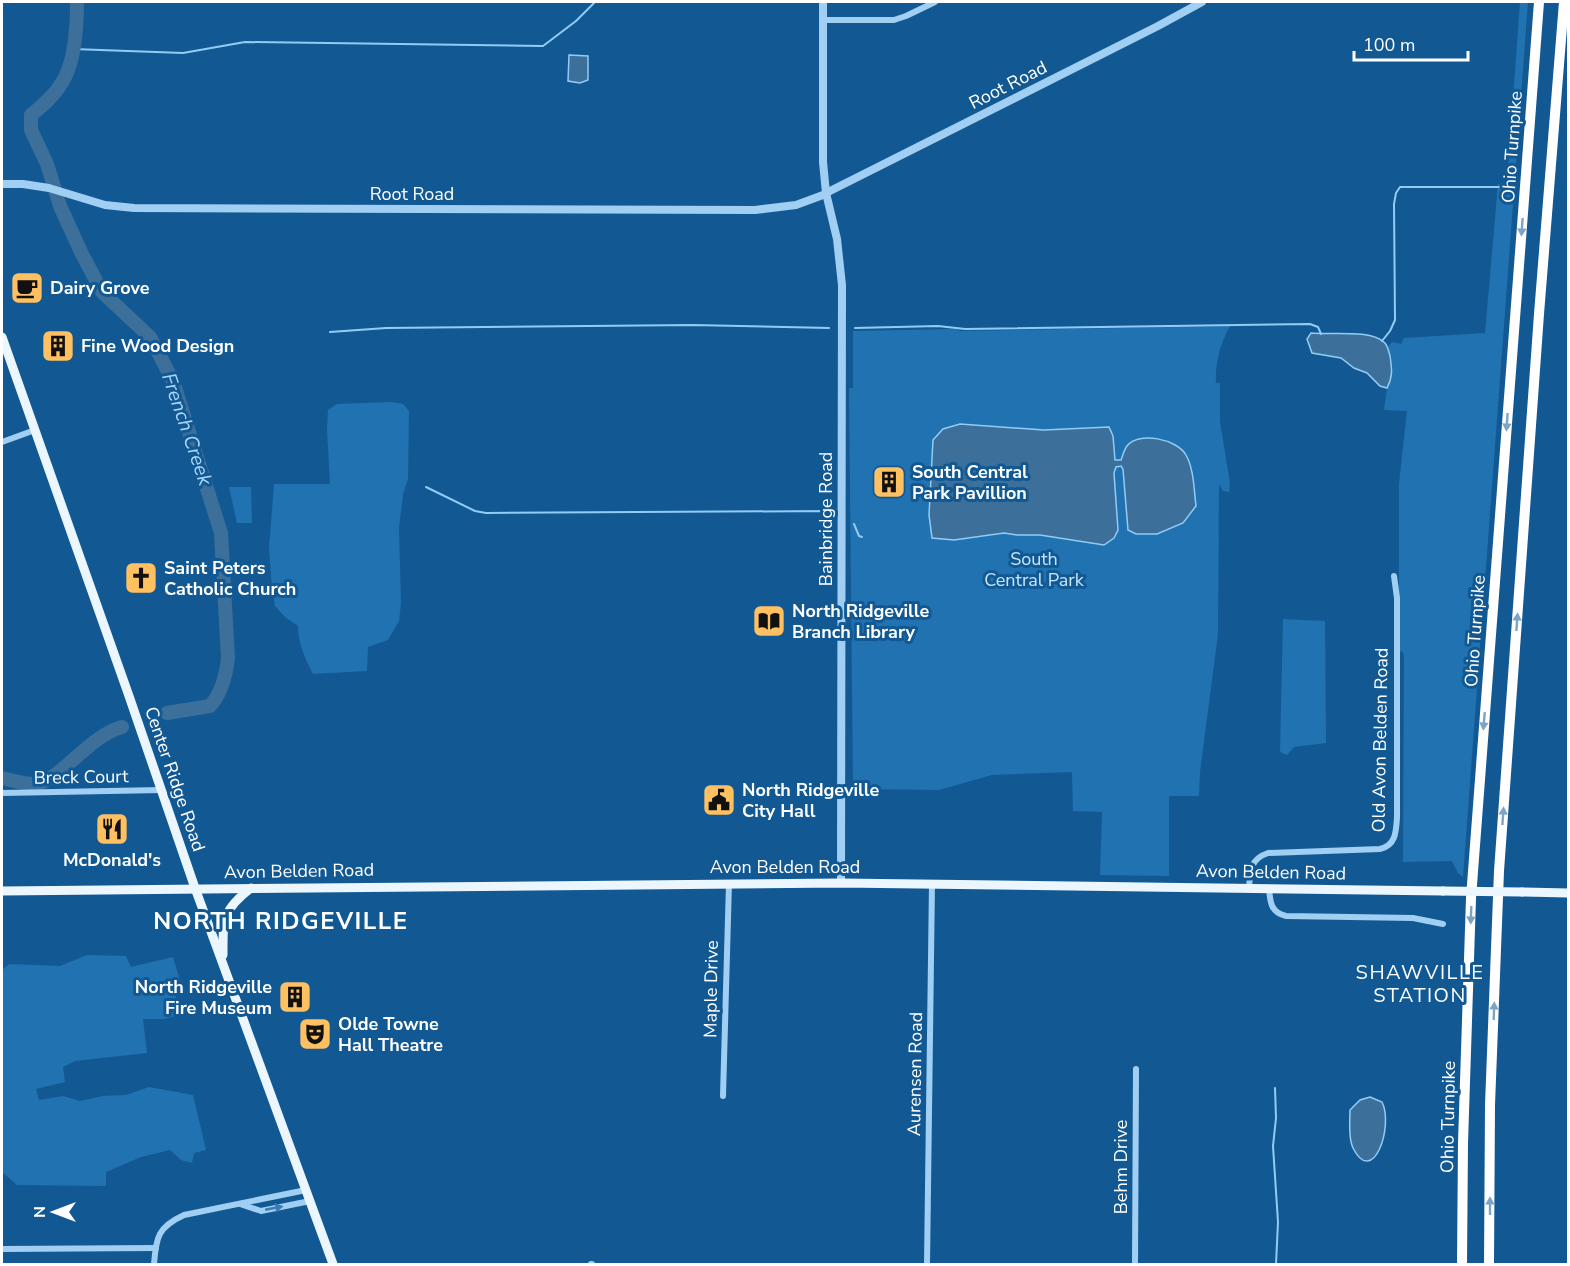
<svg xmlns="http://www.w3.org/2000/svg" width="1570" height="1266" font-family="'Nunito Sans',sans-serif">
<rect width="100%" height="100%" fill="#125994"/>
<g fill="#2172b1">
<path d="M1520,2H1528L1463,877L1458,873L1452,861L1403,862L1404,657L1403,652L1399,651V484L1407,411L1384,410L1387,388L1392,378L1388,347L1392,342L1401,344L1404,338L1485,333L1498,184H1507Z"/>
<path d="M1230,326C1220,344 1215,363 1216,383H1220V422L1230,483L1229,492L1223,491L1219,484L1218,634L1200,772L1199,796H1169V876L1100,875L1102,812L1073,811L1072,772L992,775L939,790L853,789L849,388H853V331L955,329L960,331Z"/>
<path d="M391,402L403,404L409,411L408,479L403,494L399,528L401,603L399,621L388,640L368,647L367,671L313,674C305,659 298,643 298,626L285,617L275,606L272,588L269,549L274,484H330L327,429L328,410L337,404Z"/>
<path d="M229,487H251L252,523H237Z"/>
<path d="M1283,619L1325,621L1326,743L1294,747L1287,755L1280,752Z"/>
<path d="M87,955L126,956L131,967L173,957L183,990L175,993L180,1015L164,1019H143L147,1053L75,1061L63,1067L65,1082L36,1089L39,1100L63,1096L80,1101L103,1096L126,1095L149,1087L193,1095L206,1150L194,1153L192,1163L181,1160L170,1150L141,1157L106,1172V1186L17,1185L2,1172V970L9,964L60,966Z"/>
</g>
<g fill="#3c6f99" stroke="#92ccf6" stroke-width="1.5">
<path d="M569,55L588,56V80L580,83L568,81Z"/>
<path d="M1311,333C1331,335 1371,329 1385,343C1388,347 1389,352 1390,356C1392,369 1393,377 1387,388L1380,386L1367,373L1354,368L1341,358L1312,353L1307,339Z"/>
<path d="M960,424L1044,430L1109,427L1113,436L1115,460H1121C1123,455 1124,450 1127,446C1139,431 1177,439 1186,455C1194,469 1194,490 1196,506L1183,523L1157,534H1136L1128,530L1123,469L1121,466L1116,467L1114,473L1118,530L1114,538L1104,545L1040,535H1017L1004,533L954,540L932,538L929,515L933,440L943,429Z"/>
<path d="M1370,1097L1382,1102C1394,1126 1373,1188 1353,1148C1348,1138 1350,1121 1350,1110L1360,1100Z"/>
</g>
<g fill="none" stroke-linecap="round" stroke-linejoin="round">
<g stroke="#92ccf6" stroke-width="2">
<path d="M73,49L183,53L245,42L543,46L576,21L595,2"/>
<path d="M855,328L938,326L965,329L1310,324L1318,327L1321,334"/>
<path d="M330,332L386,328L693,325L829,328"/>
<path d="M1382,341L1390,331L1395,320L1394,204L1396,193L1400,187H1509"/>
<path d="M426,487L475,511L486,513L828,511L832,517"/>
<path d="M854,524L859,536L862,537"/>
<path d="M1275,1088L1276,1118L1273,1146L1278,1222L1276,1264"/>
</g>
<g stroke="#3c6f99" stroke-width="14">
<path d="M77,2C77,25 75,64 61,84C54,96 42,106 31,115V130L47,164L60,206L81,252L102,292L150,337L173,381L221,533L228,658C226,676 222,693 210,706L167,713"/>
<path d="M2,778C12,780 23,784 34,784C59,783 88,736 122,727"/>
</g>
<g stroke="#a0cff3" stroke-width="6">
<path d="M823,20H894L906,16L935,2"/>
<path d="M2,442L35,430"/>
<path d="M2,793L162,790"/>
<path d="M1249,888C1250,871 1250,859 1268,853L1380,849C1396,845 1396,832 1397,817V598L1394,576"/>
<path d="M1269,888C1270,902 1271,913 1286,916L1413,918L1443,924"/>
<path d="M723,1096L729,883"/>
<path d="M240,1204L261,1211L310,1201"/>
<path d="M2,1249L156,1248"/>
<path d="M154,1264C156,1237 158,1227 184,1215L306,1190"/>
<path d="M591,1264H592"/>
<path d="M927,1264L932,883"/>
<path d="M1135,1264L1136,1069"/>
</g>
<g stroke="#a0cff3" stroke-width="8">
<path d="M823,2V162L826,193L837,239L842,285L841,883"/>
<path d="M2,184H23L49,188L105,205L134,208L755,210L796,205L823,195"/>
<path d="M826,193L1158,26L1202,2"/>
</g>
<g stroke="#ecf6ff" stroke-width="9">
<path d="M2,337L129,696L195,888L333,1264"/>
<path d="M2,891L841,883L1443,891"/>
<path d="M1522,892L1568,893"/>
<path d="M223,955C223,920 222,910 251,888"/>
</g>
<g stroke="#fff" stroke-width="10">
<path d="M1462,1264L1463,1143L1471,898L1539,2"/>
<path d="M1489,1264L1490,1105L1499,871L1539,314L1564,2"/>
</g>
<path stroke="#ecf6ff" stroke-width="9" d="M1443,891L1522,892"/>
</g>
<defs><path id="oneway-solid" d="M-6-.8H1V-3.2L6.5 0L1 3.2V.8H-6Z" transform="scale(1.5)"/></defs>
<g fill="#7da4c4">
<use href="#oneway-solid" transform="translate(1522 227) rotate(94)"/>
<use href="#oneway-solid" transform="translate(1507 422) rotate(94)"/>
<use href="#oneway-solid" transform="translate(1517 622) rotate(-86)"/>
<use href="#oneway-solid" transform="translate(1484 721) rotate(95)"/>
<use href="#oneway-solid" transform="translate(1503 816) rotate(-86)"/>
<use href="#oneway-solid" transform="translate(1471 915) rotate(92)"/>
<use href="#oneway-solid" transform="translate(1494 1011) rotate(-88)"/>
<use href="#oneway-solid" transform="translate(1490 1206) rotate(-90)"/>
</g>
<use fill="#3d7cb0" href="#oneway-solid" transform="translate(274 1208) rotate(-11)"/>
<defs>
<g id="cafe-square" transform="scale(1.725)"><rect x="-9" y="-9" width="18" height="18" rx="4" fill="#ffc062" stroke="#125994"/><path d="M-5.5-4.5H6V0H3Q3 3.5 0 3.5H-2.5Q-5.5 3.5-5.5 0ZM3-3.2v2h1.7v-2ZM-6 4.5H4V6H-6Z" fill="#111"/></g>
<g id="building-square" transform="scale(1.725)"><rect x="-9" y="-9" width="18" height="18" rx="4" fill="#ffc062" stroke="#125994"/><path d="M-4-6H4V6H1V3H-1V6H-4ZM-2.5-4.3h1.7v1.8h-1.7ZM.8-4.3h1.7v1.8H.8ZM-2.5-1h1.7V.8h-1.7ZM.8-1h1.7V.8H.8Z" fill="#111"/></g>
<g id="church-square" transform="scale(1.725)"><rect x="-9" y="-9" width="18" height="18" rx="4" fill="#ffc062" stroke="#125994"/><path d="M-1.2-6h2.4v3.5h3.3v2.4h-3.3V6h-2.4V-.1h-3.3v-2.4h3.3Z" fill="#111"/></g>
<g id="library-square" transform="scale(1.725)"><rect x="-9" y="-9" width="18" height="18" rx="4" fill="#ffc062" stroke="#125994"/><path d="M-6-4Q-3-5.5-.7-3.5V5Q-3 3-6 4ZM6-4Q3-5.5 .7-3.5V5Q3 3 6 4Z" fill="#111"/></g>
<g id="civic-square" transform="scale(1.725)"><rect x="-9" y="-9" width="18" height="18" rx="4" fill="#ffc062" stroke="#125994"/><path d="M-.6-6.5H3V-4.5H.6V-3L4-1V1h2V6H-6V1h2V-1L-.6-3ZM-1.2 2.5V6h2.4V2.5Z" fill="#111"/></g>
<g id="restaurant-square" transform="scale(1.725)"><rect x="-9" y="-9" width="18" height="18" rx="4" fill="#ffc062" stroke="#125994"/><path d="M-5-6h1v4h1v-4h1v4h1v-4h1v5L-1.5 .5V6h-2V.5L-5-1ZM5-6V6H3V1.5H1.5Q1.5-4 5-6Z" fill="#111"/></g>
<g id="theatre-square" transform="scale(1.725)"><rect x="-9" y="-9" width="18" height="18" rx="4" fill="#ffc062" stroke="#125994"/><path d="M-5-5.5Q0-4 5-5.5V0Q5 5 0 6Q-5 5-5 0ZM-3.3-2.5H-1v1.5H-3.3ZM1-2.5H3.3v1.5H1ZM-2.8 1Q0 5.5 2.8 1Z" fill="#111"/></g>
</defs>
<g fill-rule="evenodd">
<use href="#cafe-square" x="27" y="288"/>
<use href="#building-square" x="58" y="346"/>
<use href="#building-square" x="889" y="482"/>
<use href="#church-square" x="141" y="578"/>
<use href="#library-square" x="769" y="621"/>
<use href="#civic-square" x="719" y="800"/>
<use href="#restaurant-square" x="112" y="829"/>
<use href="#building-square" x="295" y="997"/>
<use href="#theatre-square" x="315" y="1034"/>
</g>
<g text-anchor="middle" dominant-baseline="central" stroke-width="6" stroke-linejoin="round" paint-order="stroke">
<g font-size="18" fill="#fff" stroke="#125994">
<text transform="translate(1008 85) rotate(-27)">Root Road</text>
<text transform="translate(1512 147) rotate(-86)">Ohio Turnpike</text>
<text x="412" y="194">Root Road</text>
<text transform="translate(826 519) rotate(-90)">Bainbridge Road</text>
<text transform="translate(1475 631) rotate(-86)">Ohio Turnpike</text>
<text transform="translate(1380 740) rotate(-89)">Old Avon Belden Road</text>
<text transform="translate(81 777) rotate(-1)">Breck Court</text>
<text transform="translate(175 779) rotate(71)">Center Ridge Road</text>
<text x="785" y="867">Avon Belden Road</text>
<text transform="translate(299 871) rotate(-1)">Avon Belden Road</text>
<text transform="translate(1271 872) rotate(1)">Avon Belden Road</text>
<text transform="translate(711 989) rotate(-89)">Maple Drive</text>
<text transform="translate(915 1074) rotate(-89)">Aurensen Road</text>
<text transform="translate(1448 1117) rotate(-89)">Ohio Turnpike</text>
<text transform="translate(1121 1167) rotate(-90)">Behm Drive</text>
</g>
<g font-size="18" font-weight="bold" fill="#fff" stroke="#125994" text-anchor="start">
<text x="50" y="288">Dairy Grove</text>
<text x="81" y="346">Fine Wood Design</text>
<text x="912" y="472">South Central<tspan x="912" dy="21">Park Pavillion</tspan></text>
<text x="164" y="568">Saint Peters<tspan x="164" dy="21">Catholic Church</tspan></text>
<text x="792" y="611">North Ridgeville<tspan x="792" dy="21">Branch Library</tspan></text>
<text x="742" y="790">North Ridgeville<tspan x="742" dy="21">City Hall</tspan></text>
<text x="112" y="860" text-anchor="middle">McDonald's</text>
<text x="272" y="987" text-anchor="end">North Ridgeville<tspan x="272" dy="21">Fire Museum</tspan></text>
<text x="338" y="1024">Olde Towne<tspan x="338" dy="21">Hall Theatre</tspan></text>
</g>
<g font-size="18" fill="#c8e6fd" stroke="#125994">
<text x="1034" y="559">South<tspan x="1034" dy="21">Central Park</tspan></text>
</g>
<g font-size="20" font-style="italic" fill="#add8f9" stroke="#125994">
<text transform="translate(187 429) rotate(71)">French Creek</text>
</g>
<g font-size="20" letter-spacing="1.5" fill="#fff" stroke="#125994">
<text x="1420" y="972">SHAWVILLE<tspan x="1420" dy="23">STATION</tspan></text>
</g>
<g font-size="24" font-weight="bold" letter-spacing="1.5" fill="#fff" stroke="#125994">
<text x="281" y="921">NORTH RIDGEVILLE</text>
</g>
</g>
<rect width="1570" height="1266" fill="none" stroke="#ffffff" stroke-width="6"/>
<g transform="translate(54 1212) rotate(270)" stroke="#125994" stroke-width="4.5" paint-order="stroke">
<path d="M0-4.5L10 22L0 15L-10 22Z" fill="#ffffff"/>
<text y="-9" font-size="16" font-weight="bold" text-anchor="middle" fill="#ffffff">N</text>
</g>
<path d="M1354 51v9h114v-9" fill="none" stroke="#ffffff" stroke-width="3"/>
<text x="1363" y="51" font-size="18" fill="#ffffff" stroke="#125994" stroke-width="4.5" paint-order="stroke">100 m</text>
</svg>
